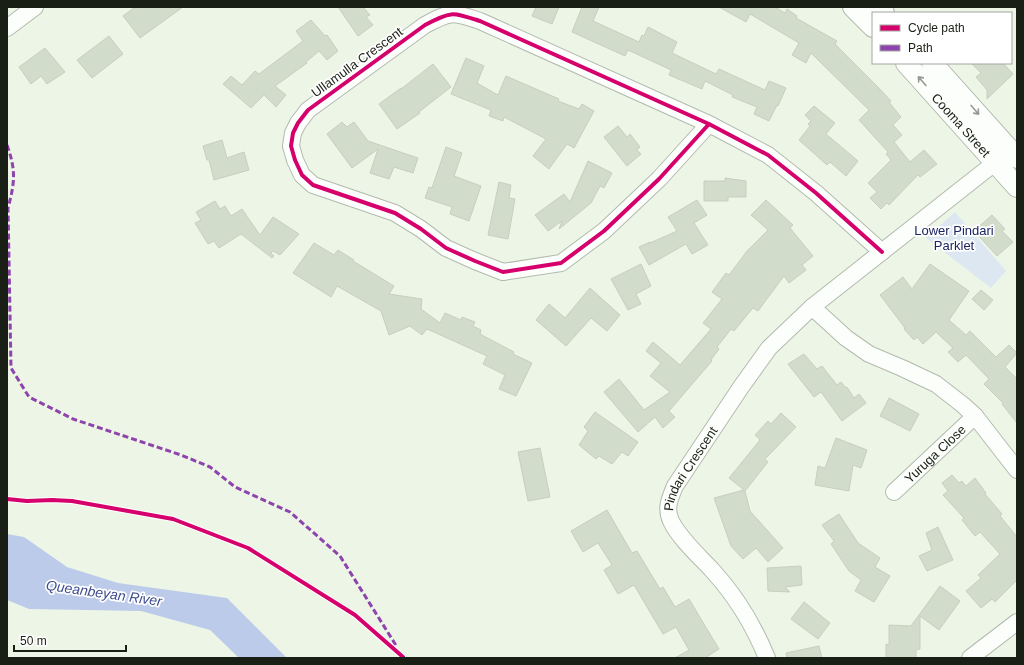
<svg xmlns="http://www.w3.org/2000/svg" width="1024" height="665" font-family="Arial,sans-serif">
<rect width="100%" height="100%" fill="#edf6e6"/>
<path fill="#dce7f2" d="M955,212L1006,271L991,288L926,238Z"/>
<path fill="#bdcbeb" d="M7,534L24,537L67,567L118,583L227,598L287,658H239L210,630L141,611L29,609L7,600Z"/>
<g fill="#d2dcca" stroke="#c7cec2">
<path d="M135,7H183L140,38L123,16Z"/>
<path d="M338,7H363L370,15L366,17L373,25L358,36Z"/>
<path d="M536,7H559L552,24L532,16Z"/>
<path d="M582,7H599L593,21L639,42L642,35L644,36L648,27L677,42L672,53L716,74L719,69L765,90L769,81L786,88L778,106L777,105L769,121L754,114L757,107L732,97L733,95L705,81L702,89L669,75L671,70L628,50L625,56L572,32Z"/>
<path d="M719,7H775L785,13L787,9L797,16L796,18L837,41L835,44L876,85L891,101L889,102L901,117L893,125L902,135L894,142L910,162L924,150L937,164L920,177L918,175L889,205L887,203L881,209L870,198L877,192L868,183L891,160L886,154L888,152L859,120L869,110L811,53L806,63L792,55L799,43L750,14L746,22Z"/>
<path d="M311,20L325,36L327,35L338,51L327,60L319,51L306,62L307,63L275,86L286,95L276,107L264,95L251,108L223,84L231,76L242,85L255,71L259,74L303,41L296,31Z"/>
<path d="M109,36L123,54L92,78L77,60Z"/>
<path d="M45,48L65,72L47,84L41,76L31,84L19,67Z"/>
<path d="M466,58L484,66L477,83L498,95L506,76L559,99L558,101L579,109L582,104L594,111L574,148L567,144L549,169L533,156L546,139L504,117L503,121L489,116L491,110L451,94Z"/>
<path d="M971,63H1003L1013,74L987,99V90L976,77L981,73Z"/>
<path d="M433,64L451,87L419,112L420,113L397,129L379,104L401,88V89Z"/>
<path d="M814,106L835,123L826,134L858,161L846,176L830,162L827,165L799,140L810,126L808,124L811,121L805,115Z"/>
<path d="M342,122L347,127L354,122L368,141L418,158L413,173L394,167L389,179L370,173L378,149L352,168L327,134Z"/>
<path d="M618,126L627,137L630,134L640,147L637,150L641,154L627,166L604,137Z"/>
<path d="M222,140L227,158L244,152L249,170L214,180L209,160H207L203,146Z"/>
<path d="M446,147L462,153L454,176L481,186L469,221L450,214L452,207L425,198L429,187L432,188Z"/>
<path d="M588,161L612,173L604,188L600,186L591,203L559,229L562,221L548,231L535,215L564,194L570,202Z"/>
<path d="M725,178L746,181V197H728V201H704V181H725Z"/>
<path d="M499,182L511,185L509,198L515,199L508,239L488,235Z"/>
<path d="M697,200L707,215L694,223L708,245L692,254L686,244L649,265L639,247L650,242V243L677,231L668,217Z"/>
<path d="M766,200L793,225L790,228L813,256L802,265L806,270L789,283L784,276L758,311L753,308L734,331L731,329L717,347L719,349L711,360L712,361L669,411L675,417L663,428L655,417L638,432L604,392L619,379L644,410L670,392L650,376L661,363L646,351L653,342L680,365L711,329L703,323L722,299L712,292L726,273L729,275L747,251L768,230L751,215Z"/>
<path d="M215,201L220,209L225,206L231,216L242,209L260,235L273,217L299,234L280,255L273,251L271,253L274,256L272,258L241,234L219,248L214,241L208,244L195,223L201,220L196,212Z"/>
<path d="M992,215L1005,229L1002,231L1013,242L997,256L974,231Z"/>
<path d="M314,243L334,255L338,250L354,260L353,261L394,286L389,294L422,299L421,309L440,323L445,313L461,320L462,317L475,322L473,326L481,330L480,334L514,352L513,354L532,363L516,396L499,389L505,375L483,364L487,356L427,329L422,335L410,326L389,335L381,311L337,286L331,297L293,273Z"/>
<path d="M641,264L651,286L636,294L641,304L628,310L611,279Z"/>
<path d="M930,264L969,291L949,320L966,335L970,331L996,357L1009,345L1017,353L1005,367L1017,379V423L1002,404L1003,403L984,384L989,379L966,355L958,362L948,352L953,348L936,332L923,344L917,337L914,340L904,329L905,328L880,295L903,277L912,289Z"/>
<path d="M590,288L620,315L607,331L591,318L566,346L536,320L549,304L565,318Z"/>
<path d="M981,290L993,300L984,310L972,299Z"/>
<path d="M804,354L817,369L822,366L837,385L841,382L846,388L847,387L854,398L859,394L866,403L842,421L821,392L814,397L788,364Z"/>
<path d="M889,398L919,414L910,431L880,416Z"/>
<path d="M595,412L638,442L628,456L622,452L612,464L599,456L596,459L579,445L588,431L584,427Z"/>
<path d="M781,413L796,427L765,459L768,462L745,491L750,511L783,548L768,562L756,548L743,559L731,546L714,498L744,490L729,478L760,440L755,435L768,421L771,424Z"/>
<path d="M836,438L867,450L861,468L853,465L849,491L815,485L818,466L825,468Z"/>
<path d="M540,448L550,497L528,501L518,452Z"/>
<path d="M952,475L959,483L962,481L966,486L975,478L986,493L985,494L1002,514L1000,516L1017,537V580L995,602L992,599L981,608L966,591L981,578L978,575L1000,554L980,532L975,536L962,520L964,518L943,495L948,491L942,483Z"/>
<path d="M607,510L632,553L637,551L660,589L663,587L675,607L689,599L719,649L705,658H675L689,650L676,627L663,634L634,585L618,594L604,570L612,565L598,543L583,552L571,531Z"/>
<path d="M839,514L858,543L880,558L875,567L890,576L874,602L855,591L861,580L849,571L831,544L834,541L822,525Z"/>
<path d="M938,527L953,560L927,571L919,556L932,550L926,533Z"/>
<path d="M801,566L802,585L785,587L790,592L768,591L767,568Z"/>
<path d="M940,586L960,601L939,630L920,616V649L916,650V658H886V644L889,645V625L911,626Z"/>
<path d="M804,602L830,623L818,639L791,619Z"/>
<path d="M819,646L822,658H787L786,653Z"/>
</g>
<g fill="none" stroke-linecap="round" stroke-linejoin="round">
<g stroke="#b2baad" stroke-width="18">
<g id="minor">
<path d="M7,28L35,7"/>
<path d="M709,124L659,179L604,231L561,263L503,272L475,261L446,248L421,229L395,213L313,185L302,175L295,160L291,146L293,133L298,123L308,110L425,25C451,11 452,12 480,21L709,124L768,155L816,193L882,252"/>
<path d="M812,307L846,338L869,354L902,368L936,384L963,405L975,416L1017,470"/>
<path id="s1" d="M894,492L975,416"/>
<path id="s2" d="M767,658C754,626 736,596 712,570C699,556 679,538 671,521C665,508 670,498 675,486L741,387L769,348L812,307L987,169L1003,154"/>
<path d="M970,658L1017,622"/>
</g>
</g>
<g stroke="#b2baad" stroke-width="22">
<g id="major">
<path d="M853,7L873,27"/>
<path d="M878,7L884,13"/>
<path id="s3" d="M906,63L1017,187"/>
<path d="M932,63L1017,158"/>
</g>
</g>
<use href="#minor" stroke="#fcfefb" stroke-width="16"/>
<use href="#major" stroke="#fcfefb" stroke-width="20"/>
<path stroke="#8e44ad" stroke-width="3" stroke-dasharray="6 3" stroke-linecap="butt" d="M7,145C16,170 15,182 8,208L11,368L29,397L73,419L181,455L210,467L235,487L290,512L340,556L397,647"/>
<g stroke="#fff" stroke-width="6">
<g id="cycleway">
<path d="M709,124L659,179L604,231L561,263L503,272L475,261L446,248L421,229L395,213L313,185L302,175L295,160L291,146L293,133L298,123L308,110L425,25C451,11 452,12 480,21L709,124L768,155L816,193L882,252"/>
<path d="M7,499L27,501L52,500L72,501L173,519L248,548L355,615L403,657"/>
</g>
</g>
<use href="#cycleway" stroke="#d6006c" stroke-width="4"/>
</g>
<defs><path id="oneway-shaft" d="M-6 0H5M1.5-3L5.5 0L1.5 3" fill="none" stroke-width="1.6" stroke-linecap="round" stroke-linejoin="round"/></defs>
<g stroke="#969a94">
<use href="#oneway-shaft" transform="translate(922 81) rotate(-131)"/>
<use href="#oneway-shaft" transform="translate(975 110) rotate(49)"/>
</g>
<g text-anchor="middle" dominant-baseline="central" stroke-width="3.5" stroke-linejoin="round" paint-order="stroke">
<g font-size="13" fill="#1a1f15" stroke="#fff">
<text transform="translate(357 62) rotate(-36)">Ullamulla Crescent</text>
<text stroke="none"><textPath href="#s3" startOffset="83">Cooma Street</textPath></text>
<text stroke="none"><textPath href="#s1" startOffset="56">Yuruga Close</textPath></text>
<text stroke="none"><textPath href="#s2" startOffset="227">Pindari Crescent</textPath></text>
</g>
<g font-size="13" fill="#1b2562" stroke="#fff">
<text x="954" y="230">Lower Pindari<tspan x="954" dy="15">Parklet</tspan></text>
</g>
<g font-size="14" font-style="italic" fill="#3d4c8d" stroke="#fff">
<text transform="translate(104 593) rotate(8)">Queanbeyan River</text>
</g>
</g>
<rect width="1024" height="665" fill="none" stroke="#1a1f15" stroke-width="16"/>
<rect x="872" y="12" width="140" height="52" fill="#ffffff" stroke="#a3a5a1"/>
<rect x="880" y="25" width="20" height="6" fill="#d6006c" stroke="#a3a5a1"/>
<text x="908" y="32" font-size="12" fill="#1a1f15">Cycle path</text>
<rect x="880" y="45" width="20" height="6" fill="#8e44ad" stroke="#a3a5a1"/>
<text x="908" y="52" font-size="12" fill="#1a1f15">Path</text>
<path d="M14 645v6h112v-6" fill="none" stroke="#1a1f15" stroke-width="2"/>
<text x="20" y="645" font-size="12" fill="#1a1f15" stroke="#ffffff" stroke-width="3" paint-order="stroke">50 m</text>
</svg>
